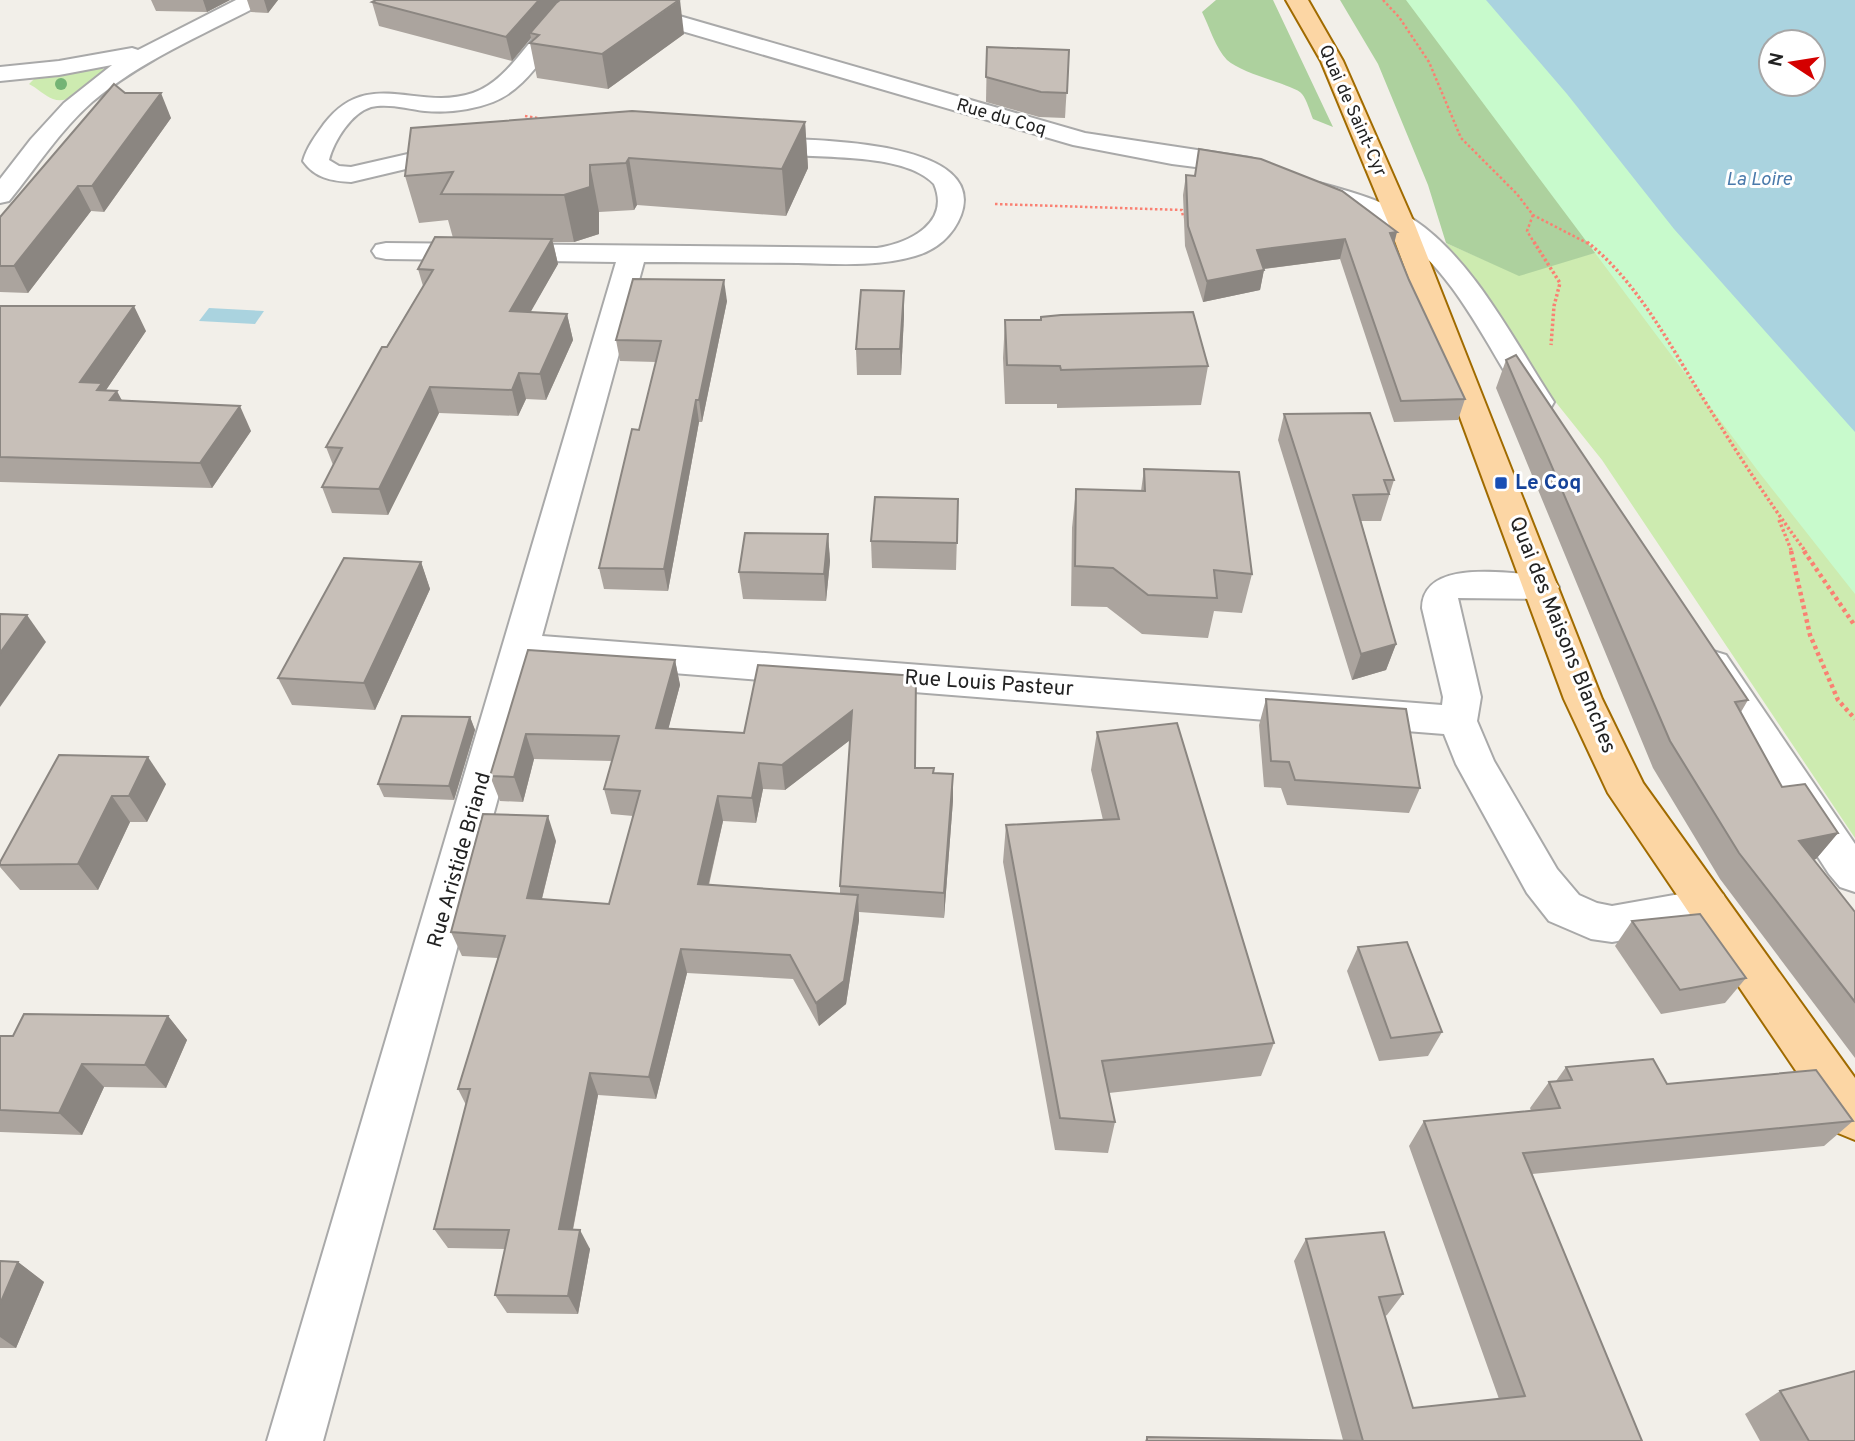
<svg xmlns="http://www.w3.org/2000/svg" width="1855" height="1441" font-family="Overpass,sans-serif">
<rect width="100%" height="100%" fill="#f2efe9"/>
<g fill="#cdebb0">
<path d="M99,66L106,71C94,81 72,106 53,99C45,96 37,88 29,84L36,77Z"/>
<path d="M1674,229L1855,432V838L1602,460L1538,380L1446,243L1519,275Z"/>
</g>
<g fill="#add19e">
<path d="M1216,0H1273L1333,127L1313,119C1310,112 1307,100 1302,94C1295,85 1244,75 1227,60C1216,49 1209,26 1202,12Z"/>
<path d="M1340,0H1486L1674,229L1519,276L1446,243L1428,185L1378,64Z"/>
</g>
<path fill="#c8facc" fill-rule="evenodd" d="M1406,0H1855V594L1758,471ZM1771,42H1813V84H1771Z"/>
<g fill="#aad3df" fill-rule="evenodd">
<path d="M1486,0H1855V432L1674,229L1567,94ZM1771,42H1813V84H1771Z"/>
<path d="M209,308L264,311L255,324L199,321Z"/>
</g>
<g fill="none" stroke-linecap="round" stroke-linejoin="round">
<g stroke="#a9a9a9" stroke-width="4">
<g id="minor">
<path d="M236,0H263L260,5C203,35 142,60 92,102C60,130 36,168 9,201L0,203V179L31,139L64,103L112,65L59,75L0,81V67L59,61L132,48L138,50Z"/>
<path d="M590,0H624L1085,133L1250,158L1259,161L1263,166L1259,171L1250,174L1172,164L1073,145L593,5Z"/>
<path d="M570,11L578,13L581,18C575,27 565,32 558,40C538,63 523,90 493,102C472,110 447,113 425,111C408,109 388,103 371,107C351,113 334,141 329,160L339,166L351,167L456,143L465,145L468,150L465,155L351,182C331,181 315,178 303,161C307,147 316,135 324,124C368,66 418,112 473,93C516,78 534,20 570,11Z"/>
<path d="M753,138C796,140 990,136 961,215C953,236 936,250 915,256C877,267 838,264 798,263C747,263 695,262 644,262L542,636L1442,705L1443,697L1422,608C1423,558 1506,574 1541,575L1553,578L1559,587L1553,596L1541,599L1458,598L1481,697L1477,721L1494,761L1557,869L1579,895L1597,903L1612,906L1708,889L1723,894L1729,907L1723,920L1708,925L1612,942L1591,939L1549,921L1527,893L1456,764L1444,734L535,662L323,1441H267L616,262L386,259L376,257L372,251L376,245L386,243L877,248C909,243 951,223 934,184C899,147 793,162 744,150L741,145L744,140Z"/>
<path d="M1319,183C1349,191 1388,202 1414,220C1474,260 1515,343 1554,402L1550,409L1539,411L1528,409C1488,350 1456,271 1394,231C1369,214 1337,208 1310,196L1306,191L1310,186Z"/>
<path d="M1713,651L1726,655L1855,844V892L1840,887L1829,874L1700,675L1694,665L1700,655Z"/>
</g>
</g>
<g stroke="#a06b00" stroke-width="4">
<path id="major" d="M1286,0H1308L1343,61L1415,225L1602,699L1643,783L1855,1078V1140L1838,1133L1608,793L1564,699L1389,225L1321,61Z"/>
</g>
<g stroke="#fa8072" stroke-width="2.5" stroke-dasharray="2.5 2.5" stroke-linecap="butt">
<path d="M1383,0L1399,17L1429,62L1461,138L1517,194L1533,215L1589,244"/>
<path d="M525,116L544,119"/>
<path d="M995,204L1182,210L1183,217H1187"/>
<path d="M1533,215L1527,231L1535,244"/>
</g>
<g stroke="#fa8072" stroke-width="3.5" stroke-dasharray="2.5 2.5" stroke-linecap="butt">
<path d="M1534,242L1560,283L1554,306L1551,345"/>
<path d="M1587,242C1634,279 1665,336 1696,387C1731,443 1766,499 1806,552"/>
<path d="M1779,520L1792,552"/>
</g>
<g stroke="#fa8072" stroke-width="4.5" stroke-dasharray="3.5 3.5" stroke-linecap="butt">
<path d="M1791,551L1810,635L1838,700L1855,719"/>
<path d="M1804,551L1855,626"/>
</g>
<use href="#minor" fill="#fff" fill-rule="evenodd"/>
<use href="#major" fill="#fcd6a4" fill-rule="evenodd"/>
</g>
<circle fill="#74b475" cx="61" cy="84" r="6"/>
<g fill="#aba49e" fill-rule="evenodd">
<path d="M151,0H230L207,12L156,11Z"/>
<path d="M247,0H278L268,13L251,12Z"/>
<path d="M372,2L684,34L608,89L537,78L530,43L532,41L531,38L512,61L379,26Z"/>
<path d="M987,47L1069,50L1065,118L1039,117L986,102Z"/>
<path d="M125,93L171,118L104,212L91,211L28,293L0,292V217Z"/>
<path d="M805,122L808,168L786,216L637,205L634,210L599,212V234L574,242H553L558,264L530,312L567,314L573,340L546,400L526,399L518,416L439,413L388,515L332,513L322,487L333,465L326,447L423,286L418,269L453,238L448,220L419,223L405,176Z"/>
<path d="M1199,149L1394,243L1409,280L1465,399L1458,420L1394,422L1340,259L1264,269L1260,290L1203,302L1185,246L1183,195L1186,175L1195,176Z"/>
<path d="M904,291V316L901,375H857L856,349Z"/>
<path d="M727,301L702,422H699L668,591L604,589L599,568L639,430L656,362L620,361L616,340Z"/>
<path d="M0,306L146,331L106,390L122,400L251,431L212,488L0,482Z"/>
<path d="M1005,320L1208,366L1201,405L1057,408V404H1005L1003,358Z"/>
<path d="M1506,360L1748,700L1741,712L1782,787L1838,833L1816,859L1814,860L1855,912V1058L1720,879L1653,768L1496,388Z"/>
<path d="M1284,414L1394,480L1381,521H1361L1396,644L1386,670L1352,680L1278,440Z"/>
<path d="M1144,469L1252,574L1242,613L1214,611L1208,638L1142,634L1107,607L1071,606L1072,528L1076,489L1141,491Z"/>
<path d="M958,499L956,570L872,568L871,541Z"/>
<path d="M828,534L830,561L826,601L743,599L739,572Z"/>
<path d="M421,562L430,589L375,710L292,705L278,678Z"/>
<path d="M528,650L675,660L680,685L668,729L744,733L916,676L915,768L933,773L953,800L944,918L859,912V920L846,1004L819,1026L793,979L687,973L656,1099L598,1095L573,1230L590,1249L578,1314L507,1313L495,1295L505,1249L448,1248L434,1229L466,1105L458,1089L498,958L462,956L451,932L556,841L542,899L609,904L633,816L611,814L604,789L612,761L534,759L523,802L500,801L490,776ZM850,740L840,886V894L709,885L723,821L756,823L763,789L785,790Z"/>
<path d="M1266,699L1420,788L1409,813L1287,805L1281,788L1264,787L1259,725Z"/>
<path d="M470,717L475,730L454,800L384,797L378,784Z"/>
<path d="M1097,732L1274,1043L1261,1076L1109,1093L1115,1122L1108,1153L1055,1150L1003,862L1006,825L1103,820L1091,770Z"/>
<path d="M59,755L166,784L147,822H130L98,890H20L0,867V862Z"/>
<path d="M1632,921L1746,978L1725,1003L1661,1014L1615,946Z"/>
<path d="M1358,947L1442,1032L1428,1056L1379,1061L1347,971Z"/>
<path d="M168,1016L187,1040L166,1088L104,1087L82,1135L0,1132V1036H13Z"/>
<path d="M1566,1067L1667,1084L1853,1121L1824,1146L1532,1174L1642,1441H1145L1147,1437L1343,1440L1294,1261L1306,1239L1403,1294L1387,1315L1385,1316L1413,1408L1499,1399L1409,1146L1424,1121L1531,1111L1530,1108L1549,1082L1556,1081Z"/>
<path d="M0,1261L18,1262L44,1282L16,1348H0Z"/>
<path d="M1780,1391L1855,1441H1760L1745,1414Z"/>
</g>
<g fill="#8b8681">
<path d="M203,0H230L207,12Z"/>
<path d="M264,0H278L268,13Z"/>
<path d="M539,0H578L530,33L531,38L512,61L506,37Z"/>
<path d="M680,0L684,34L608,89L602,54Z"/>
<path d="M161,93L171,118L104,212L92,186Z"/>
<path d="M805,122L808,168L786,216L782,169Z"/>
<path d="M629,158L637,205L634,210L626,163Z"/>
<path d="M590,165L599,212V234L574,242L564,195Z"/>
<path d="M78,186L91,211L28,293L14,266Z"/>
<path d="M1397,232L1392,252L1390,233Z"/>
<path d="M552,239L558,264L517,336L510,311Z"/>
<path d="M1345,239L1340,259L1254,270L1257,250Z"/>
<path d="M1264,270L1260,290L1203,302L1207,281Z"/>
<path d="M724,280L727,301L702,422L699,400Z"/>
<path d="M904,291V316L901,375L900,349Z"/>
<path d="M134,306L146,331L106,390L117,391L130,416L80,382Z"/>
<path d="M567,314L573,340L546,400L540,374Z"/>
<path d="M519,373L526,399L518,416L512,390Z"/>
<path d="M430,387L439,413L388,515L379,489Z"/>
<path d="M696,400L699,422L668,591L664,569Z"/>
<path d="M240,406L251,431L212,488L200,463Z"/>
<path d="M828,534L830,561L826,601L824,574Z"/>
<path d="M421,562L430,589L375,710L364,683Z"/>
<path d="M27,615L46,642L0,707V653Z"/>
<path d="M1396,644L1386,670L1352,680L1361,654Z"/>
<path d="M675,660L680,685L662,753L656,728Z"/>
<path d="M852,711L854,737L785,790L782,765Z"/>
<path d="M470,717L475,730L454,800L449,786Z"/>
<path d="M526,734L534,759L523,802L514,777Z"/>
<path d="M148,757L166,784L147,822L129,796Z"/>
<path d="M759,763L763,789L756,823L752,798Z"/>
<path d="M953,774V800L944,918V893Z"/>
<path d="M112,796L130,822L98,890L78,864Z"/>
<path d="M718,796L723,821L703,908L698,884Z"/>
<path d="M548,816L556,841L536,922L527,898Z"/>
<path d="M1838,833L1816,859L1778,867L1799,841Z"/>
<path d="M858,895L859,920L846,1004L819,1026L816,1003Z"/>
<path d="M681,949L687,973L656,1099L649,1077Z"/>
<path d="M168,1016L187,1040L166,1088L145,1065Z"/>
<path d="M82,1064L104,1087L82,1135L59,1113Z"/>
<path d="M590,1073L598,1095L569,1249L559,1229Z"/>
<path d="M580,1230L590,1249L578,1314L568,1296Z"/>
<path d="M18,1262L44,1282L16,1348L0,1337V1304Z"/>
</g>
<g fill="#c7bfb8" stroke="#8b8681" stroke-width="2">
<path d="M376,0H539L506,37L372,2Z"/>
<path d="M560,0H679L602,54L530,43L539,35L530,33L556,3Z"/>
<path d="M987,47L1069,50L1067,93L1041,92L986,77Z"/>
<path d="M114,84L125,93H161L92,186H78L14,266H0V217Z"/>
<path d="M632,111L805,122L782,169L629,158L626,163L590,165V187L564,195L441,194L453,172L405,176L411,128Z"/>
<path d="M1199,149L1261,159L1342,191L1397,232L1390,233L1409,280L1465,399L1401,401L1345,239L1257,250L1264,270L1207,281L1188,226L1186,175L1195,176Z"/>
<path d="M435,237L552,239L510,311L567,314L540,374L519,373L512,390L430,387L379,489L322,487L342,448L326,447L382,347H387L433,270L418,269Z"/>
<path d="M633,279L724,280L699,400H696L664,569L599,568L632,429L639,430L661,341L616,340Z"/>
<path d="M861,290L904,291L900,349H856Z"/>
<path d="M0,306H134L80,382L102,383L97,390L117,391L110,400L240,406L200,463L0,457Z"/>
<path d="M1193,312L1208,366L1061,370L1060,366L1007,365L1005,320H1041V317L1061,315Z"/>
<path d="M1516,355L1748,700L1735,702L1782,787L1805,784L1838,833L1799,841L1855,912V1002L1739,853L1670,741L1506,360Z"/>
<path d="M1370,413L1394,480H1384L1389,494L1353,495L1396,644L1361,654L1284,414Z"/>
<path d="M1144,469L1239,472L1252,574L1214,570L1217,598L1148,595L1113,568L1075,566L1076,489L1145,491Z"/>
<path d="M875,497L958,499L957,543L871,541Z"/>
<path d="M745,533L828,534L824,574L739,572Z"/>
<path d="M344,558L421,562L364,683L278,678Z"/>
<path d="M0,614L27,615L0,653Z"/>
<path d="M528,650L675,660L656,728L744,733L758,665L916,676L915,768H934L933,773L953,774L944,893L840,886L852,711L782,765L759,763L752,798L718,796L698,884L858,895L844,981L816,1003L790,955L681,949L649,1077L590,1073L559,1229L580,1230L568,1296L495,1295L509,1230L434,1229L470,1089H458L505,936L451,932L483,814L548,816L527,898L609,904L640,791L604,789L619,736L526,734L514,777L490,776Z"/>
<path d="M1266,699L1406,709L1420,788L1295,780L1289,762L1271,761Z"/>
<path d="M402,716L470,717L449,786L378,784Z"/>
<path d="M1177,723L1274,1043L1102,1061L1115,1122L1060,1118L1006,825L1119,819L1097,732Z"/>
<path d="M59,755L148,757L129,796H112L78,864L0,865V862Z"/>
<path d="M1700,914L1746,978L1680,990L1632,921Z"/>
<path d="M1407,942L1442,1032L1391,1038L1358,947Z"/>
<path d="M24,1014L168,1016L145,1065L82,1064L59,1113L0,1110V1036H13Z"/>
<path d="M1653,1059L1667,1084L1816,1070L1853,1121L1523,1153L1642,1441H1147V1437L1363,1441L1306,1239L1384,1232L1403,1294L1379,1297L1413,1408L1525,1396L1424,1121L1560,1108L1549,1082L1572,1080L1566,1067Z"/>
<path d="M0,1261L18,1262L0,1304Z"/>
<path d="M1855,1371V1441H1809L1780,1391Z"/>
</g>
<rect fill="#1a4fb4" stroke="#fff" stroke-width="2.5" x="1494" y="476" width="14" height="14" rx="3.5"/>
<g text-anchor="middle" dominant-baseline="central" stroke-width="6" stroke-linejoin="round" paint-order="stroke">
<g font-size="18" fill="#222" stroke="#fff">
<text transform="translate(1352 111) rotate(66)">Quai de Saint-Cyr</text>
<text transform="translate(1001 118) rotate(16)">Rue du Coq</text>
</g>
<g font-size="19" font-style="italic" fill="#4a7aab" stroke="#fff">
<text x="1759" y="180">La Loire</text>
</g>
<g font-size="21" font-weight="bold" fill="#164399" stroke="#fff" text-anchor="start">
<text x="1515" y="483">Le Coq</text>
</g>
<g font-size="21" fill="#222" stroke="#fff">
<text transform="translate(1562 635) rotate(68)">Quai des Maisons Blanches</text>
<text transform="translate(989 684) rotate(4)">Rue Louis Pasteur</text>
<text transform="translate(460 860) rotate(-74)">Rue Aristide Briand</text>
</g>
</g>
<g transform="translate(1792 63) rotate(282)"><circle r="33" fill="#ffffff" stroke="#a7a7a7" stroke-width="2"/>
<path d="M0-5L12 26L0 18L-12 26Z" fill="#d40000"/>
<text y="-10" font-size="19" font-weight="bold" text-anchor="middle" fill="#222222">N</text>
</g>
</svg>
